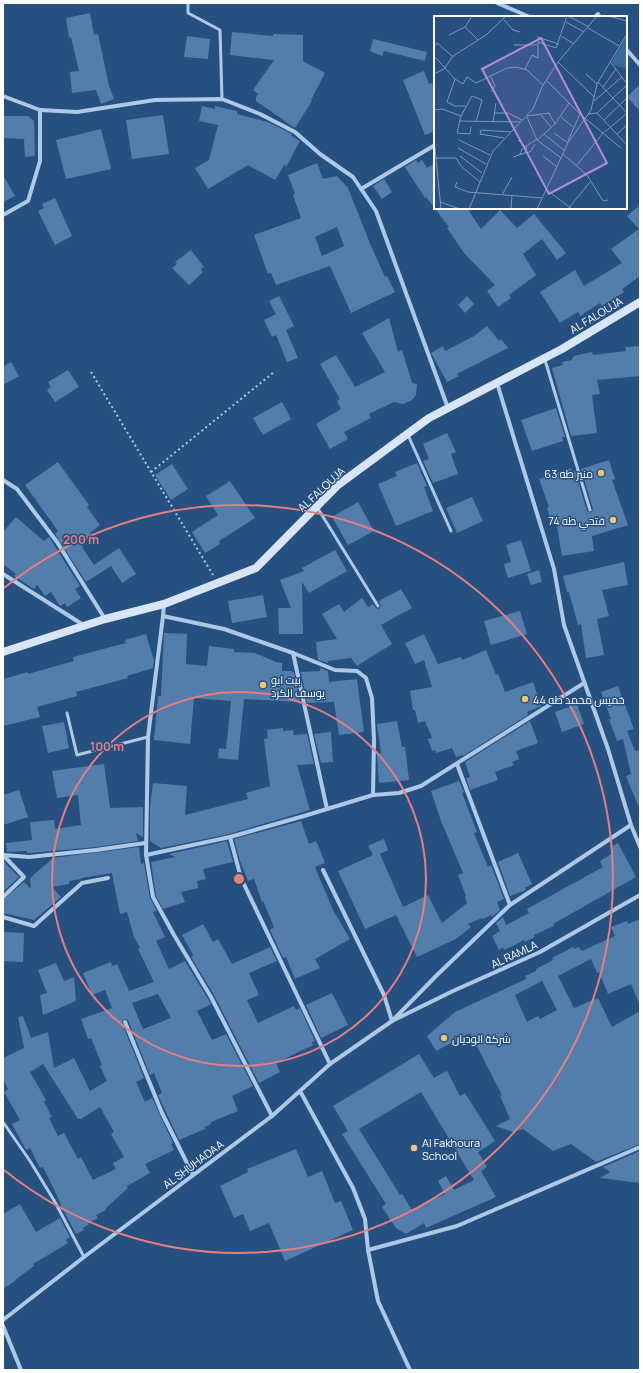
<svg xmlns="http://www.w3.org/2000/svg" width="643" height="1373" font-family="Manrope,Cairo,sans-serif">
<rect width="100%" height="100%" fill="#265080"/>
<g fill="#537dab" fill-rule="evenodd">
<path d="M90,13L94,35L98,34L109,86L114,99L101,104L96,90L72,93L70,72L79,71L71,37L69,38L66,18Z"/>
<path d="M232,32L273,36V34L303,35V61L325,73L311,100L312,101L295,128L256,101V97L258,94L253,90L274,60L230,55Z"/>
<path d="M187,36L210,39L208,59L184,57Z"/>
<path d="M373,39L427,52L425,61L384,51L382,56L370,51Z"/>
<path d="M424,71L429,84L432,83L435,91V131L425,135L403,80Z"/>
<path d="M640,84V111L627,97Z"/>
<path d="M202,106L215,109V106L237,111V114L268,122L292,134L291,136L300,141L286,167L285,164L275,180L248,165L208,189L195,168L209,160L218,125L199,121Z"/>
<path d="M163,115L169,154L132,159L126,120Z"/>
<path d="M3,116H28L34,121L35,156L25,157L24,139L3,138Z"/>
<path d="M101,129L111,169L66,179L56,140Z"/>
<path d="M416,160L418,163L422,160L427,168L435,163V208H467L481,229L500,210L517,228L534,214L566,253L557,260L542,239L523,254L536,275L509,295L511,298L498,307L487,291L495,285L464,253L447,228L449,227L426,197L425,198L405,167Z"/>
<path d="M317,163L323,179L337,176L348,188L371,246L385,277L387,276L395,292L351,313L330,266L276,285L271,273L268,274L254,235L301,218L293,195L295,194L288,175ZM337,227L344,246L322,256L315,237Z"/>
<path d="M3,175L15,196L3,202Z"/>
<path d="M384,179L392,192L382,199L373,186Z"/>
<path d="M55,198L72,236L55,245L38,211L44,208L42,204Z"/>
<path d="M640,205V276L622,289L624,292L602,306L600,303L580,316L578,312L560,323L540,292L575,270L584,286L622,263L611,249L639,229L627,216Z"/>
<path d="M191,250L204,267L201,269L203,272L189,285L172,268L177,264L175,262Z"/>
<path d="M279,296L294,326L286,330L298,358L287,362L276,335L272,337L264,320L276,314L269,301Z"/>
<path d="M467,296L474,304L465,313L458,305Z"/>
<path d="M389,318L398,352L402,350L412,383L417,384L416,395L412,400L403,404L394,402L369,414L371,418L344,432L348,439L330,449L316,424L341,409L337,401L340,399L320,364L336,355L355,387L385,372L362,333Z"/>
<path d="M487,326L499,341L501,339L508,348L457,374L459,376L447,382L431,353L443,346L445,351L474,336Z"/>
<path d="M640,346V376L597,380L600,394L592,395L597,433L571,436L552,368L563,365L562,362L572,360V358L574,357V356L592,352L593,355L626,351L625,347Z"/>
<path d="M11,362L19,376L3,385V367Z"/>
<path d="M68,370L79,387L55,402L47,390L51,387L48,382Z"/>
<path d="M282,402L291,419L263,435L253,418Z"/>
<path d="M556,408L565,437H562L563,441L532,451L521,420Z"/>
<path d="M447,433L456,452L451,454L458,474L433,483L423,461L429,459L423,444Z"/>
<path d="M609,460L615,479L612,480L628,525L592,536L594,551L562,556L556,521L552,523L547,508L549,507L539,479L571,468L572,472L575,471L587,511L590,513L592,512L593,509L581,469Z"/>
<path d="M58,462L89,505L87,507L100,525L91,532L89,537L82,547L94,565L119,548L136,574L122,583L111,566L86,582L55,534L58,531L25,485Z"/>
<path d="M417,463L427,486L424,487L433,511L396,526L378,484L397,476L395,472Z"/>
<path d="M172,464L188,489L171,500L155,475Z"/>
<path d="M230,481L255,518L219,541L220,544L205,553L192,532L218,515L206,496Z"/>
<path d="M472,497L483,521L457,533L446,508Z"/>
<path d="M358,502L374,531L348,545L332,517Z"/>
<path d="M16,517L44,541L49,537L80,586L75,589L81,598L67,607L65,603L60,606L51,592L45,596L37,585L34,589L14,576L16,574L3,564V532Z"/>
<path d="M521,540L531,571L508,578L504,564L511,562L506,545Z"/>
<path d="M335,550L347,571L309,593L302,582L303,634H279L278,608H291L280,580L304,571L302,568Z"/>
<path d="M624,562L628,585L602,590L609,616L597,619L604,655L586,658L581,624L578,625L569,592H567L563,576Z"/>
<path d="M539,570L542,582L531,585L527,574Z"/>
<path d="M401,589L412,608L381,625L392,644L357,666L351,658L328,661V663L318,660L316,642L337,639L322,614L339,604L344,612L362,598L368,607L373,604L376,608L379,609L381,606L379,601Z"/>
<path d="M263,595L267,617L232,623L228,601Z"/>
<path d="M520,611L527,634L491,645L484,621Z"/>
<path d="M164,633L187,634L186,664L207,666L209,646L234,649V652L255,653L276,662L282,663V671H292V672H294L300,702L244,699L238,760L218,758L219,748L226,749L231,701L194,698L190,744L154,740L158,696H161Z"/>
<path d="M146,634L154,661L153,668L127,676L128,678L76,692L77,696L37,707L40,717L3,726V679L28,672V674L74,661L73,657L126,643L125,640Z"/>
<path d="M424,634L438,664L461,657L462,660L486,650L496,675L498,674L505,692L533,682L541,706L527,712L528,715L463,756L462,755L456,757L452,748L436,753L435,750L432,751L428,739L432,738L425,721L418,723L415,710H413L410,691L432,687L424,660L415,664L405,643Z"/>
<path d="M320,668L328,671L329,682L357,679L364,732L339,735L334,702L307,703L301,672L320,671Z"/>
<path d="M618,686L634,729L627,731L635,751L640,750V810L626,776L631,774L623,739L617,741L609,719H611L601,692Z"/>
<path d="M577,704L584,724L562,732L555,712Z"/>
<path d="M397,721L402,747H405L409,780L379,783L377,754L381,753L377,724Z"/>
<path d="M530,721L538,743L516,751L519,759L512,762L514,765L495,772L498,780L470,790L466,778L470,777L465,762Z"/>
<path d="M64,722L69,748L48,753L42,726Z"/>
<path d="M283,728V731L293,730L294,735L307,734L314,764L297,765L310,810L229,834L161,848L150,841V807L153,783L187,786L185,815L248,799L246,793L270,786L264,739L268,738L267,730Z"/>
<path d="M331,732L333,762L321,763L314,734Z"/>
<path d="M104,764L110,808L143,807V837L136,833L138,841L96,847L29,853H27V851L7,852L6,843L32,840L30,822L54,820L55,829L81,825L78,795L57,798L52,771Z"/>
<path d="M459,781L464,792L462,793L477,832L474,833L488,867L491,865L504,899L497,902L500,910L492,917V915L482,919V918L468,924L471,927L456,939L417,957L396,915L365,929L338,871L373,855L368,846L384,839L388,850L380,854L403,907L428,895L442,923L467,903L465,897L466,896L458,875L463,873L441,821L431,791Z"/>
<path d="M19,790L28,817L3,825V795Z"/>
<path d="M301,821L309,844L316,841L320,850L325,863L315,867L333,910L350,939L315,959L320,968L295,979L286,957L283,958L270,930L274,927L263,901L262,902L254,879L248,881L240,861L234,839Z"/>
<path d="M227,841L233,862L203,869L206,879L197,881L198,888L181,892L185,902L163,909L156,896L151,862L175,857L169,854Z"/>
<path d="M618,843L636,877L553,924L554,926L534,935L535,937L525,942L524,940L517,944L504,950L503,947L499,950L492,936L500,931L496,923L503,917L506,925L529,913L527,909L603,867L600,861L613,853L610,847Z"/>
<path d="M139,847L141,864L144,863L150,898L157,911L153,912L165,937L156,941L169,969L185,961L211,1004L197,1011L212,1040L226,1034L253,1086L232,1096L238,1111L211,1122V1124L204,1127L205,1129L179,1140L158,1095L162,1093L154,1073L150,1075L128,1020L125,1019L123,1020L122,1023L144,1078L136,1082L145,1102L152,1098L173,1143L171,1144L174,1150L145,1164L150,1173L127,1186L128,1188L106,1208V1210L96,1215L98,1218L88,1223L89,1224L83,1228L84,1230L76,1234L60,1204H61L43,1167L40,1168L30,1148L26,1150L12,1124L20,1120L4,1092L8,1089L3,1079V1058L24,1048L18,1017L23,1016L31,1038L48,1032L54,1068L74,1058L90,1091L107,1081L100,1066L102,1065L91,1038L88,1039L81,1019L112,1008L105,990L92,995L83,973L111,962L112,966L117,964L129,991L154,982L138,949L140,948L134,937L127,912L120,914L112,873L81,878V879L69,881V884L52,887L61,897L34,920L3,913V900L24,882L31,889L30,878L53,858ZM158,994L171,1018L143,1029L132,1003ZM43,1064L78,1119H81L100,1107L114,1132L111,1134L124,1157L113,1163L116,1169L93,1180L81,1157L78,1159L64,1133L58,1136L49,1118L52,1117L44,1102L46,1100L30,1072Z"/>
<path d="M518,853L532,884L525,888L526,890L510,896L498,862Z"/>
<path d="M3,861L19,877L3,892Z"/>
<path d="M640,919V1006L631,984L608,994L599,972L597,973L591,959L558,976L574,1008L598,998L612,1027L640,1011V1144L596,1162L571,1144L553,1151L523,1129L513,1132L496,1126L510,1119L500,1096L502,1095L470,1033L436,1051L427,1036L455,1012L526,979L525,976L536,971V969L553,960L552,958L573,947L574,949L579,947L582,951L615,936L611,927L627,921L628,924ZM542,981L557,1010L540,1019L538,1016L527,1022L515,995Z"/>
<path d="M203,924L213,942L218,939L232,964L270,947L277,961L249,973L259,995L247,1000L258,1023L294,1006L296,1010L300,1008L315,1041L312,1042L313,1045L276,1063L280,1072L259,1083L214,995L191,957L193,956L192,953L182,935Z"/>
<path d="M3,932L24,933L23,962L3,961Z"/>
<path d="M56,963L64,981L74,977L76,1001L43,1015L40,995L47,993L38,970Z"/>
<path d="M332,993L348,1025L321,1038L306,1005Z"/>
<path d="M419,1054L434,1078L447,1071L460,1096L465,1093L495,1141L478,1152L487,1167L481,1171L496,1197L426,1228L424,1223L406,1234L396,1228L382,1207L386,1204L342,1134L348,1131L333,1106ZM421,1092L474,1180L454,1190L446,1176L438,1181L445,1194L412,1210L402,1194L400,1195L359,1129Z"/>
<path d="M296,1149L308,1177L322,1171L335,1203L341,1201L353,1230L285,1261L269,1223L250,1231L243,1214L234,1218L220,1186L248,1172L247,1169Z"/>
<path d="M640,1151V1183L600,1178L610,1172L603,1167Z"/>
<path d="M20,1204L36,1232L60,1218L70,1237L66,1240L68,1243L33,1264L34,1266L15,1280V1281L3,1289V1214Z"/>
</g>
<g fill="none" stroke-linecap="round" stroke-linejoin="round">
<g stroke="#aec9e6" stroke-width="2" stroke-dasharray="2 3" stroke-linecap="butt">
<path d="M91,372L213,575"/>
<path d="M151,472L273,373"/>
</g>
<g stroke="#aec9e6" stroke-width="3">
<path d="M188,3V13L220,30L222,99"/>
<path d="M545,360L590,510"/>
<path d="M408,435L451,531"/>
<path d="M317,507L378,606"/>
<path d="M67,713L77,755L148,737"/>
<path d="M3,1122L30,1161L55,1202L84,1257"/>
</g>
<g stroke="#aec9e6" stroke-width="4">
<path d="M497,3L530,17"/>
<path d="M595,17L598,14L600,17"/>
<path d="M626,49L640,65"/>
<path d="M3,96L40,110L77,112L155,100L222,99L260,114L295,132L320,154L353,177L376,211L448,408"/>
<path d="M361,189L435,145"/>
<path d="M3,215L28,201L40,161V110"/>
<path d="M497,383L554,569L564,625L608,749L631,825L640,847"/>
<path d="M3,480L17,489L57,542L105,619"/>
<path d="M3,574L85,626"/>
<path d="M164,604L163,616L224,629L293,653L335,670L357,671L366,678L372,698L374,740L373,795L399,793L421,786L584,683"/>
<path d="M163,616L148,737L146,855L230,837"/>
<path d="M293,653L327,809"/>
<path d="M457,764L510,905"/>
<path d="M3,855L29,857L96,850L145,843"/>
<path d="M3,855L24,877L3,897"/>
<path d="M146,855L153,897L174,935L211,997L272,1116"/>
<path d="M323,870L384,995L392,1021"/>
<path d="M3,917L34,926L82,883L108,878"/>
<path d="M395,1018L437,975L510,905L631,825"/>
<path d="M125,1022L162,1113L193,1175"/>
<path d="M330,1064L241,878L230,837L304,816L373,795"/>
<path d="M300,1091L353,1188L365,1219L368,1250L378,1301L410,1370"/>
<path d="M368,1250L457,1226L640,1147"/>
<path d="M3,1320L84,1257L272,1116L330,1064L392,1021L453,991L540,952L640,895"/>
<path d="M3,1326L21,1370"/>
</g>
<path stroke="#d7e5f6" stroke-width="8" d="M3,652L105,619L164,604L256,568L338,485L429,418L562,349L640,302"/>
</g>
<g fill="none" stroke="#e67e7e" stroke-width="2">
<circle cx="239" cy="879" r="187"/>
<path d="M4 588A374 374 0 1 1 4 1170"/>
</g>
<g fill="#eec773" stroke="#265080" stroke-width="1.5">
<circle cx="601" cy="473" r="4"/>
<circle cx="613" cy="520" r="4"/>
<circle cx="263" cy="685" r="4"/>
<circle cx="525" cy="699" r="4"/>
<circle cx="444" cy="1038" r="4"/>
<circle cx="414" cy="1148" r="4"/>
</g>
<g text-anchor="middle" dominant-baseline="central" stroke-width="3" stroke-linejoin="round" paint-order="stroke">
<g font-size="11" fill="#fff" stroke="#265080">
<text transform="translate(596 315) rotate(-31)">AL FALOUJA</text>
<text transform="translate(321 489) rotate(-43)">AL FALOUJA</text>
<text transform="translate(514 954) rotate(-25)">AL RAMLA</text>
<text transform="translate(193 1164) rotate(-37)">AL SHUHADAA</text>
</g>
<g font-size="11" fill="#fff" stroke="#265080" text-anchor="start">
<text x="593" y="473" text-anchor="end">منير طه 63</text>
<text x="605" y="520" text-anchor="end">فتحي طه 74</text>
<text x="271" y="679">بيت ابو<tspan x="271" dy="13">يوسف الكرد</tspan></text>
<text x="533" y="699">خميس محمد طه 44</text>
<text x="452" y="1038">شركة الوديان</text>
<text x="422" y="1142">Al Fakhoura<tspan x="422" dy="13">School</tspan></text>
</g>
</g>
<g transform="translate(434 16)">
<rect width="193" height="193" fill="#265080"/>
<path d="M193,20V53L180,49L178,45Z" fill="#3b6b9d"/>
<path fill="none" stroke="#7d96b3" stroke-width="1" d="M38,0L31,11L44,24M134,0L155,11M175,0L193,5M70,4L79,14L86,16M132,6L150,16M154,12L185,30M15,19L31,11M127,20L140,28M103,21L125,28M80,29H103M0,31L3,27L18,40M0,40L21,63L29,68L33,61L42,67L73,52L82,51L93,54L109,69M176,45L193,68M124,46L160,81M91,53L98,39L104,42V26L122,32L133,0M0,58L10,53L19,40L52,19L72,0M152,58L163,68M21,63L13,86L21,90H31M113,65L146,98L187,132M164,66L193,97M169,71L182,53M57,76L61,70L57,61M160,85L188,61M0,94L8,93L27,100M60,97H74L88,104M163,97L193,129M154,98L163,97L193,69M107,99L117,111M93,100L115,97L121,108L135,87M93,101L103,124L110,118M127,101L139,111M170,104L193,82M25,105L86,106M59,106L62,87M121,108L110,118L130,134M37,111L36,118L23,117L27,100L38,80L48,84L42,106M171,116L193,97M120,117L134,127M183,118L193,109M0,122L7,193M70,122L46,118L47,114L77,116M25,124L56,139M84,124L93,132L91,137L96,136L101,128M103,124L127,142M134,125L146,98M24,132L52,148M129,138L153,159L169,185L174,184M86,139L88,133L103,123M26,140L48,157M109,140L123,151M79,141L91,137M2,142H22L27,150L46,166M143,149L170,116M23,166L21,171L34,176L108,182M113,174L138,193M68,179L78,161M6,186L26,193M35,193L59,135L99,93L108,71L124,46L163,0M77,193L78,179M103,193L134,127L157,94L163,68L193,18M134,193L156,166"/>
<path fill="#b68bdc" fill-opacity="0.15" stroke="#b68bdc" stroke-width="2" d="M107,22L173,147L115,178L48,53Z"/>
<rect width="193" height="193" fill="none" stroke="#fff" stroke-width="2"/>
</g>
<circle cx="239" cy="879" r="6" fill="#e67e7e" stroke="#265080" stroke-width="2"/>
<g font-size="12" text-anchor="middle" font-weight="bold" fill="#e67e7e" stroke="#265080" stroke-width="3" stroke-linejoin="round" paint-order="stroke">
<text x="81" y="544">200 m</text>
<text x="107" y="751">100 m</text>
</g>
<rect width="643" height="1373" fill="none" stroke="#ffffff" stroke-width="8"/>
</svg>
